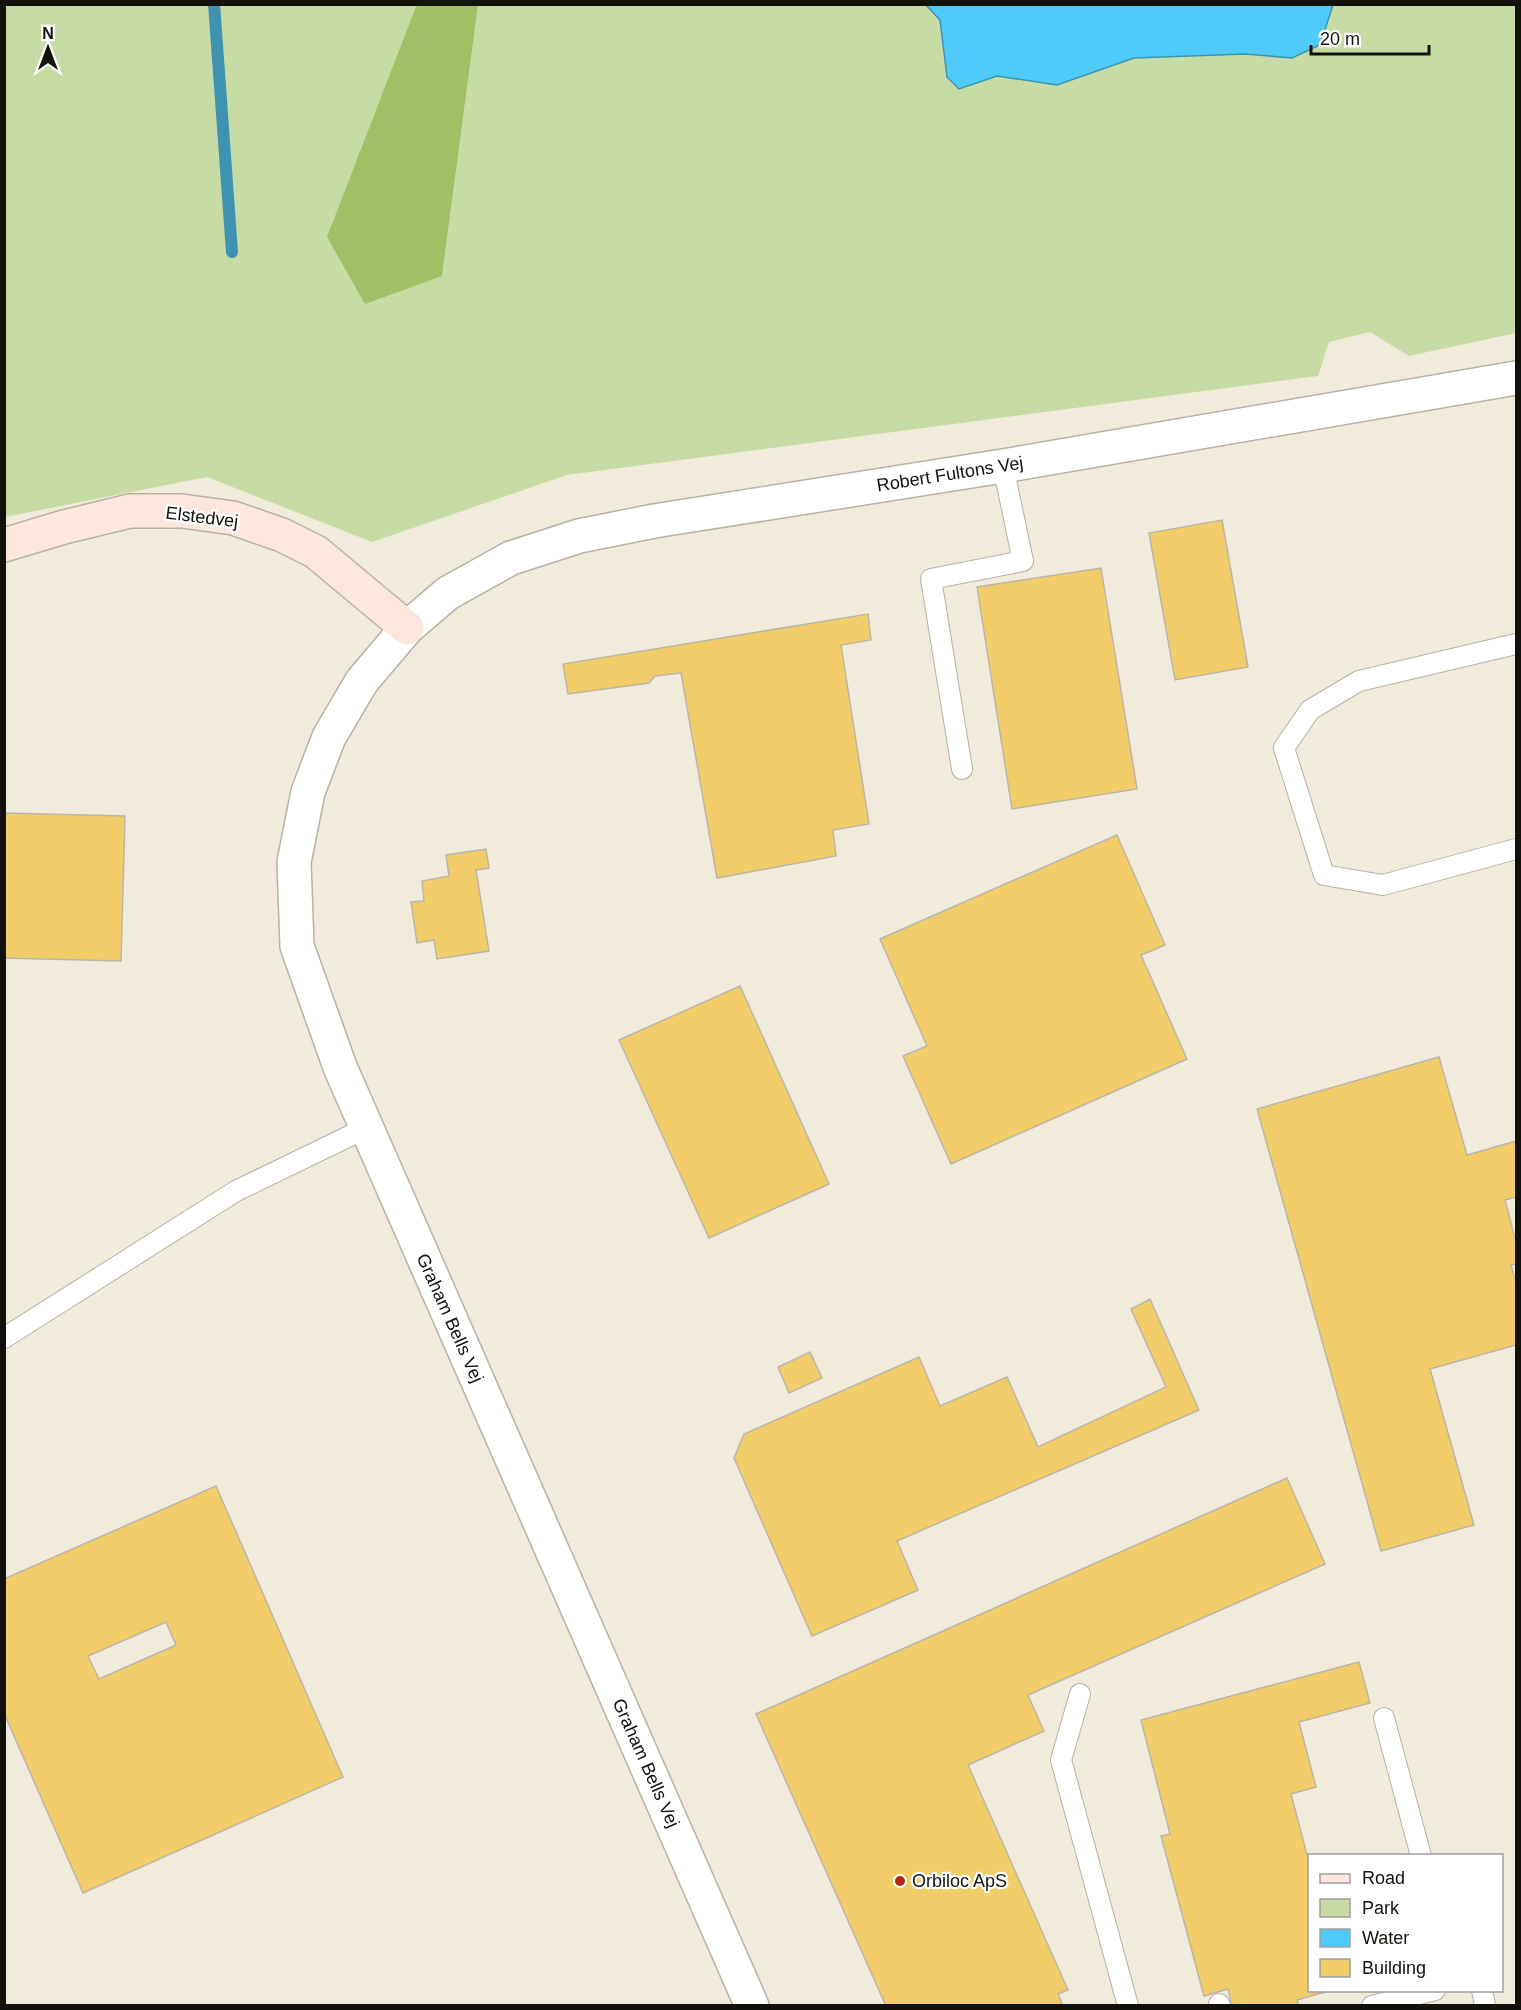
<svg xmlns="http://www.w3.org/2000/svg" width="1521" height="2010" font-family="Arial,sans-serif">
<rect width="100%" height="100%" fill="#f1ebdc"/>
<path fill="#c7dca5" d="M5,5H417L328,237L442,276L478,5H1516V333L1409,356L1370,332L1329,342L1318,376L567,475L372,542L207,477L5,517Z"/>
<path fill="#9fc064" d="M417,4L478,5L442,276L365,304L327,237Z"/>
<path fill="#50cbf9" stroke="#3e93b2" stroke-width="1.5" d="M926,5H1333L1320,45L1292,58L1245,54L1134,58L1057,85L997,76L959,89L947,77L940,20Z"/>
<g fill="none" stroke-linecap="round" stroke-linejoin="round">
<path stroke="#3e93b2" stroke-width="12" d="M214,4L232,252"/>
</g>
<g fill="#f2cd69" stroke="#bbb6a7" stroke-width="1.5" fill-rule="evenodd">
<path d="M1222,520L1248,667L1175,680L1149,533Z"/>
<path d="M1101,568L1137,789L1012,809L977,587Z"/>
<path d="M868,614L871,640L841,645L869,824L833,830L836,856L717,878L681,673L655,676L649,683L568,694L563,664Z"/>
<path d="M4,813L125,816L121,961L4,958Z"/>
<path d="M1117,835L1165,945L1141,955L1187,1059L951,1164L903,1056L927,1046L880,939Z"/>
<path d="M486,849L489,868L476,870L489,951L437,959L434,940L417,943L411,902L424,901L422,881L449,876L446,855Z"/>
<path d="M740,986L829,1184L709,1238L619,1040Z"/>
<path d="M1439,1057L1467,1155L1516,1141V1197L1505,1200L1516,1242V1264L1511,1265L1516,1283V1345L1430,1369L1474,1525L1381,1551L1257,1109Z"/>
<path d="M1150,1299L1199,1410L897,1541L918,1590L812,1636L734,1458L744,1434L919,1357L940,1406L1007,1377L1038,1447L1166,1387L1131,1309Z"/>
<path d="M810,1352L822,1378L789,1393L778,1367Z"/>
<path d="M1287,1478L1325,1564L1028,1695L1044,1731L968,1765L1068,1990L1058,1994L1063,2006H886L756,1714Z"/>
<path d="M216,1486L343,1777L83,1893L4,1713V1579ZM166,1622L176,1645L99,1679L88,1656Z"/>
<path d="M1359,1662L1370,1703L1299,1722L1316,1787L1291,1794L1310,1866V1990H1332L1297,2000L1299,2006H1232L1228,1989L1204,1996L1161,1836L1170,1834L1141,1720Z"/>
</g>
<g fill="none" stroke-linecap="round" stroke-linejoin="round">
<g stroke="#b8b2a4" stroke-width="22">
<g id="lane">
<path d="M1516,644L1359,681L1310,710L1284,748L1324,875L1383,885L1516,849"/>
<path d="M962,769L931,579L1023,561L1003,466"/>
<path d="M4,1338L236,1191L366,1128"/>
<path d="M1080,1694L1061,1760L1128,2006"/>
<path d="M1384,1718L1421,1856"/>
<path d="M1482,1990L1485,2006"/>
<path d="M1219,2004L1220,2006"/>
<path d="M1372,2006L1435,1990"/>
</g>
</g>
<g stroke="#b8b2a4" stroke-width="36">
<path id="street" d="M752,2006L340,1067L297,946L294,862L308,792L329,737L362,681L407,628L448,593L511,558L579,536L654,521L1003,466L1516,378"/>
</g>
<g stroke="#b8b2a4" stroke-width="36">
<path id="secondary" d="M4,545L64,527L130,511H182L233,518L282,535L316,552L407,628"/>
</g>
<use href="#lane" stroke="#fff" stroke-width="20"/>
<use href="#street" stroke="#fff" stroke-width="33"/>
<use href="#secondary" stroke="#fde6dc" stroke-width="33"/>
</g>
<circle fill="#b32614" stroke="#fff" stroke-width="2" cx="900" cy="1881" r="6"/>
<g text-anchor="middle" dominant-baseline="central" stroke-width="4.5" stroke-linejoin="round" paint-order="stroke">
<g font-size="18" fill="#13110b" stroke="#fff">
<text transform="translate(950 474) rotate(-9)">Robert Fultons Vej</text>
<text transform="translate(202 517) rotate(7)">Elstedvej</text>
<text transform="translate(450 1318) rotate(66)">Graham Bells Vej</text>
<text transform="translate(646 1763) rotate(66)">Graham Bells Vej</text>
</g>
<g font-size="18" fill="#13110b" stroke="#fff" text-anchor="start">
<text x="912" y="1881">Orbiloc ApS</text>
</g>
</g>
<rect width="1521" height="2010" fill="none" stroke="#13110b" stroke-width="12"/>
<rect x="1308" y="1854" width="195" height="138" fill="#ffffff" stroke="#a1a09d" stroke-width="1.5"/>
<rect x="1320" y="1874" width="30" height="9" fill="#fde6dc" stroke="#a1a09d" stroke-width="1.5"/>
<text x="1362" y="1884" font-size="18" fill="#13110b">Road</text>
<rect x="1320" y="1899" width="30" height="18" fill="#c7dca5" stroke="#a1a09d" stroke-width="1.5"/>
<text x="1362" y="1914" font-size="18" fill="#13110b">Park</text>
<rect x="1320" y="1929" width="30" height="18" fill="#50cbf9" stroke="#a1a09d" stroke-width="1.5"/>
<text x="1362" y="1944" font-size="18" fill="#13110b">Water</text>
<rect x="1320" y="1959" width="30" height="18" fill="#f2cd69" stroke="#a1a09d" stroke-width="1.5"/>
<text x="1362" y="1974" font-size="18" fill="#13110b">Building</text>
<g transform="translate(48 48)" stroke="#ffffff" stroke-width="4.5" paint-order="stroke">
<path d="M0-4.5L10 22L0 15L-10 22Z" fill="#13110b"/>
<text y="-9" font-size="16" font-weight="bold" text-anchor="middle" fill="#13110b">N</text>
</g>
<path d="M1311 45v9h118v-9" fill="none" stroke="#13110b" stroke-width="3"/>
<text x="1320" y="45" font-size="18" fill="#13110b" stroke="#ffffff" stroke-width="4.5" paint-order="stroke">20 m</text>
</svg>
